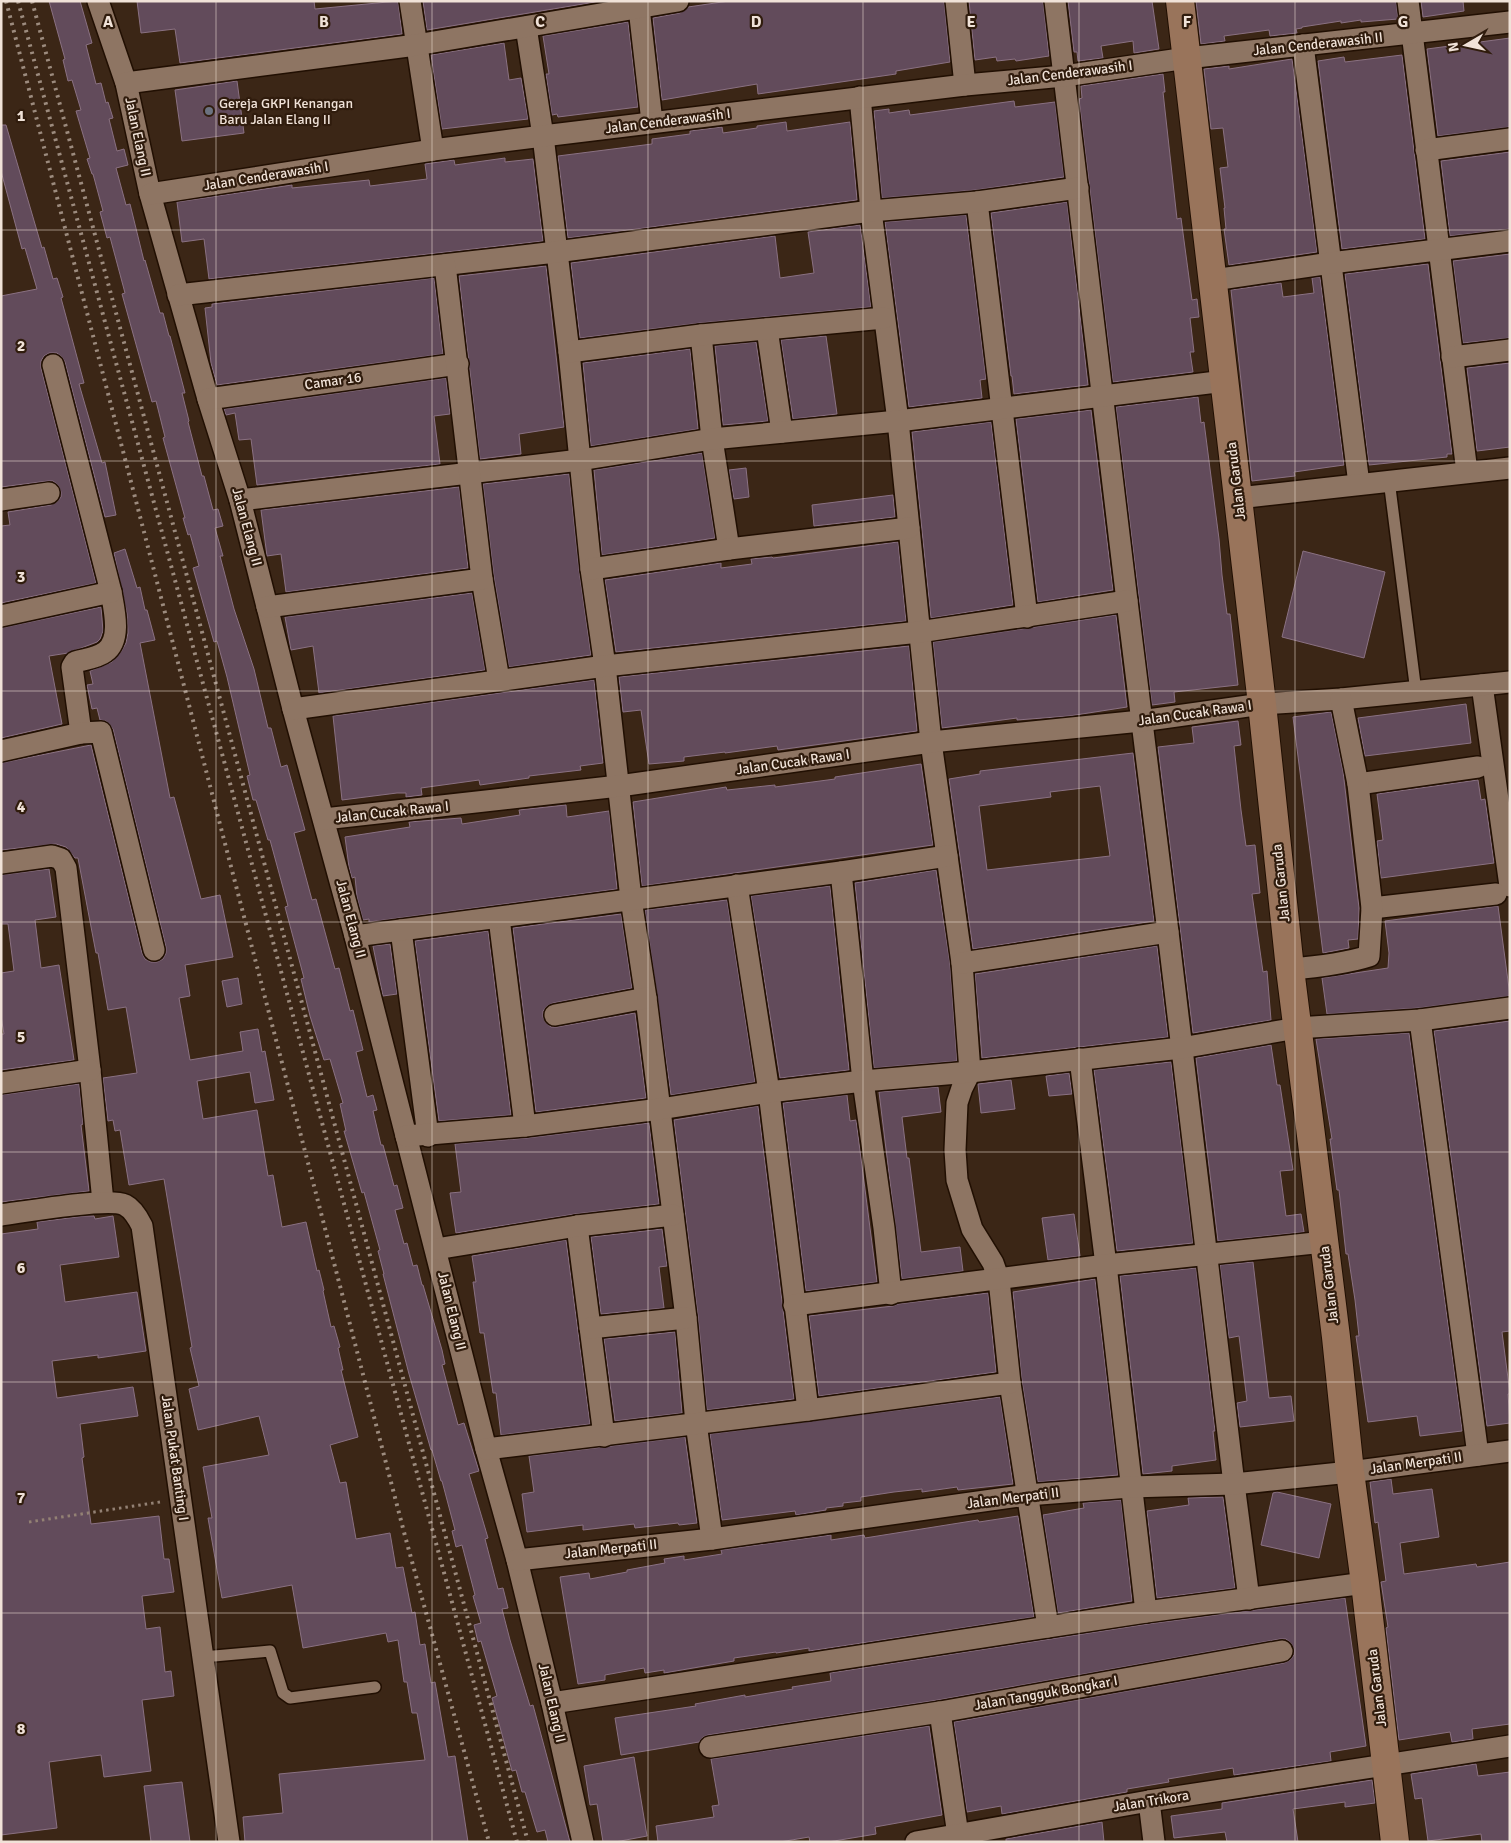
<svg xmlns="http://www.w3.org/2000/svg" width="1511" height="1843" font-family="Signika,sans-serif">
<rect width="100%" height="100%" fill="#3b2616"/>
<g fill="#624b5b" stroke="#8a7182" fill-rule="evenodd">
<path d="M49,1H80L92,43L86,45L96,84L101,83L106,103L108,102L113,118L109,119L117,151L124,149L128,165L116,168L126,205L130,204L144,261L145,260L160,313H163L169,336H170L185,393H182L189,421L188,422L202,476H204L213,510L218,509L223,526L215,528L223,556H220L234,609L254,669L268,728H271L281,767L287,765L305,830L294,833L312,900L316,899L335,969L339,968L350,1011L353,1010L363,1050L356,1052L367,1097L373,1095L377,1110L373,1111L381,1145H383L394,1186L397,1185L403,1208L395,1210L404,1244L407,1243L413,1266L417,1265L422,1285H423L442,1350L445,1364L442,1365L458,1425L464,1423L479,1471L469,1474L488,1538L485,1539L498,1589L503,1588L508,1608L502,1609L510,1640L530,1706L533,1705L570,1842H548L545,1830L537,1832L525,1792H522L516,1770L512,1771L492,1698L497,1696L481,1641L478,1642L474,1625L481,1623L473,1596L475,1595L462,1545L456,1547L452,1531L455,1530L442,1481H441L432,1450H431L409,1374L383,1274H384L378,1251L380,1250L364,1192L362,1193L344,1131H346L340,1104L343,1103L330,1059L324,1060L310,1016L301,979L304,978L285,907L288,906L270,840H268L256,800H253L247,776L250,775L227,677L217,641L214,642L193,568L199,566L190,534L188,535L183,518H185L163,438L165,437L156,401L152,402L122,294L125,293L110,237L107,238L100,212L103,211L93,174H92L87,159L90,158L76,111L81,110L72,80L68,81L63,60L65,59Z"/>
<path d="M137,1H314L315,9L398,1L402,34L180,63L175,29L141,33Z"/>
<path d="M423,1H601L427,30Z"/>
<path d="M729,1H944L950,62L896,71V74L758,94L757,84L662,100L653,18L680,13L688,7Z"/>
<path d="M969,1H1043L1049,56L1016,61L1015,59L997,61L996,57L975,60Z"/>
<path d="M1068,1H1152L1159,49L1134,53L1133,41L1101,46L1103,58L1078,61L1077,52H1074Z"/>
<path d="M1196,1H1396L1398,19L1361,22V20L1341,23V21L1302,27V28L1296,29L1297,33L1270,36L1269,30L1224,36L1225,41L1201,44Z"/>
<path d="M1421,1H1463L1464,11L1423,17Z"/>
<path d="M628,22L638,107L558,117L557,114L552,115L546,74H549L543,36Z"/>
<path d="M1510,38V127L1438,136L1427,49Z"/>
<path d="M504,43L509,80L521,78L528,119L442,129L431,55Z"/>
<path d="M1402,55L1425,239L1342,249L1318,61L1344,57L1345,62Z"/>
<path d="M1292,59L1317,252L1229,265L1224,229H1226L1224,208H1225L1220,168L1228,167L1223,128L1211,129L1204,69L1229,66V69Z"/>
<path d="M1163,74L1165,92H1163L1177,219L1181,218L1192,300L1197,299L1199,317L1190,318L1194,352H1190L1193,372L1113,382L1079,99L1082,98L1081,86Z"/>
<path d="M237,81L244,133L182,141L175,90Z"/>
<path d="M1014,101L1015,107L1055,102L1064,177L976,190L882,198L874,111L889,109V113L909,110L910,115Z"/>
<path d="M786,122L787,131L850,122L857,200L568,238L558,156L652,144V139L690,134V131L722,127L723,133L757,128V126Z"/>
<path d="M1,125H6L42,248L44,247L53,279L57,278L63,297L61,298L84,383L79,384L102,463L105,462L116,515L105,517L65,362L62,357L57,353H49L44,356L41,361V368L96,583L1,603V526L10,525L8,512L51,505L57,502L61,497V492L58,485L53,481H48L1,487V296L37,289L25,248L22,249L1,171Z"/>
<path d="M1510,152V229L1450,236L1441,161Z"/>
<path d="M505,158V162L533,159L543,241L209,279L204,239L182,242L177,202L292,185V188L369,180L370,186L427,179L425,164L454,160L455,165Z"/>
<path d="M1067,202L1088,385L1014,394L1012,376H1011L991,213Z"/>
<path d="M966,215L986,379L980,380L982,398L909,407L885,222Z"/>
<path d="M860,225L871,307L700,323L580,338L571,263L775,236L780,278L814,273L808,232Z"/>
<path d="M1510,254V338L1463,343L1453,261Z"/>
<path d="M1428,264L1452,454H1447V457L1369,465L1345,274Z"/>
<path d="M546,266L564,427L519,434L521,454L480,459L459,276Z"/>
<path d="M1320,277L1344,465L1294,472L1295,476L1252,481L1231,290L1281,283L1283,297L1314,293L1312,278Z"/>
<path d="M434,278L443,354L217,385L211,363L205,308L212,307V304Z"/>
<path d="M826,336L837,414L793,419L781,340Z"/>
<path d="M756,342L768,421L723,425L715,346Z"/>
<path d="M690,349L698,429L591,446L583,363Z"/>
<path d="M1510,363V447L1477,451L1467,368Z"/>
<path d="M446,378L450,414L434,416L440,464L257,485L251,439L239,440L235,413L226,415L224,409Z"/>
<path d="M1198,397L1201,423L1204,422L1219,539L1222,575L1227,614H1230L1238,685L1174,692L1175,702L1152,705L1116,407Z"/>
<path d="M1091,410L1113,590L1038,602L1016,419Z"/>
<path d="M991,422L1013,605L931,618L912,432Z"/>
<path d="M702,453L715,538L602,555L594,470Z"/>
<path d="M746,468L749,497L734,499L729,470Z"/>
<path d="M569,474L579,570L591,655L509,667L494,577L483,484Z"/>
<path d="M459,487L468,568L286,592L281,554L267,556L261,510Z"/>
<path d="M893,495L895,517L814,526L812,505Z"/>
<path d="M898,542L906,621L616,652L605,580L721,563V568L752,564L751,559L772,557L773,558Z"/>
<path d="M125,549L137,588L140,587L145,610H147L155,640L140,643L170,798L174,797L201,899L220,895L233,957L185,965L190,996L179,998L190,1060L243,1051L240,1032L258,1029L262,1052L265,1051L274,1100L255,1103L250,1072L197,1081L203,1119L257,1110L268,1176L273,1175L282,1227L306,1222L317,1271L319,1270L324,1290L323,1291L331,1327L334,1326L340,1347L338,1348L343,1370H341L358,1437L330,1445L340,1483L346,1482L356,1539L390,1533L396,1568L403,1567L412,1613L415,1612L420,1645L425,1644L431,1683L435,1682L448,1757L455,1756L468,1842H245L243,1817L283,1813L279,1774L425,1760L417,1713H412L407,1682H404L398,1640L388,1642L386,1633L303,1648L292,1585L222,1598L208,1518H212L203,1467L269,1455L259,1416L198,1430L189,1389L199,1386L190,1348L192,1347L164,1179L129,1185L120,1130L115,1131L113,1120L108,1121L103,1078L137,1073L126,1007L108,1010L98,953H96L92,932L78,858H75L66,847L56,844L1,850V763L91,745L142,953L145,959L151,962H157L163,959L166,953V947L113,729L106,721L100,720L97,708L92,709L87,685L93,684L90,671L112,662L121,652L126,643L128,633L127,614L114,553Z"/>
<path d="M1303,551L1385,572L1364,658L1282,637Z"/>
<path d="M472,593L485,670L319,693L313,646L291,650L285,617Z"/>
<path d="M101,607L103,631L100,639L97,642L68,653L49,656L62,724L1,738V628Z"/>
<path d="M1116,615L1127,707L1069,716L1017,720V718L942,728L933,642Z"/>
<path d="M909,646L917,731L778,750L777,746L725,753V752L684,757V761L649,764L641,710L623,712L619,677Z"/>
<path d="M594,680L603,763L580,766L581,770L529,776V778L480,785L479,780L421,788L422,795L406,797V793H397L342,800L333,716Z"/>
<path d="M1466,704L1471,743L1365,756L1358,718Z"/>
<path d="M1331,712L1343,771L1359,908L1358,939L1348,940L1349,948L1323,953L1293,717Z"/>
<path d="M1238,721L1241,745L1234,746L1241,810L1246,846L1255,845L1260,893L1252,894L1263,972L1267,971L1271,1020L1193,1033L1158,747L1194,743L1192,727Z"/>
<path d="M1133,753L1154,921L973,949L949,779L980,774V771ZM1100,786L1110,856L987,870L979,806L1051,797L1050,792Z"/>
<path d="M921,764L933,845L642,886L633,802L726,787L727,790L775,785V787L835,779V777Z"/>
<path d="M1478,780L1481,800L1485,799L1494,863L1381,878L1377,841L1383,840L1377,794Z"/>
<path d="M566,805L567,817L609,811L617,889L369,922V919L363,920L357,897L355,877L352,878L349,867L345,837L410,827L409,822L461,818L462,824L520,815L519,810Z"/>
<path d="M49,869L56,917L35,920L41,968L59,965L74,1060L1,1070V1034H4L1,1016V973L14,971L8,924H1V875Z"/>
<path d="M936,870L950,964L957,1061L874,1068L855,883Z"/>
<path d="M830,886L849,1070L780,1078L751,896Z"/>
<path d="M727,900L755,1082L671,1095L645,910Z"/>
<path d="M1498,906L1510,996L1419,1008L1327,1014L1322,978L1388,968L1389,953L1385,921Z"/>
<path d="M621,914L632,988L553,1003L547,1006L543,1011V1017L546,1023L551,1027H557L635,1013L646,1098L536,1112L513,928Z"/>
<path d="M488,931L511,1115L439,1121L415,941Z"/>
<path d="M390,944L397,994L383,996L373,946Z"/>
<path d="M1157,946L1168,1037L982,1058L975,974Z"/>
<path d="M238,978L242,1004L227,1007L222,981Z"/>
<path d="M1510,1021V1331L1502,1332L1510,1394H1508L1510,1423L1487,1426L1434,1031Z"/>
<path d="M1409,1033L1462,1429V1431L1420,1436L1417,1416L1368,1422L1356,1336H1359L1355,1300L1348,1254H1346L1339,1190H1337L1330,1139H1332L1316,1039Z"/>
<path d="M1271,1045L1277,1085H1280L1293,1170L1280,1171L1286,1216L1301,1214L1304,1232L1218,1241L1196,1058Z"/>
<path d="M1171,1062L1193,1243L1117,1251L1094,1070Z"/>
<path d="M1069,1073L1072,1094L1049,1096L1046,1076Z"/>
<path d="M1011,1080L1015,1109L981,1113L978,1084Z"/>
<path d="M79,1084L83,1124L81,1125L89,1191L1,1202V1095Z"/>
<path d="M938,1087L941,1112L902,1117L907,1158H909L921,1252L960,1247L963,1271L902,1279L879,1092Z"/>
<path d="M847,1095L850,1121L856,1120L877,1282L806,1291L783,1103Z"/>
<path d="M758,1106L794,1399L707,1410L698,1316L674,1120Z"/>
<path d="M649,1123L659,1204L575,1214L456,1233L450,1193L461,1192L455,1144L527,1138Z"/>
<path d="M1074,1214L1080,1256L1048,1260L1042,1218Z"/>
<path d="M85,1216H94L95,1219L113,1216L119,1257L60,1265L65,1302L137,1292L146,1351L98,1358V1355L52,1361L57,1398L133,1387L138,1416L80,1424L84,1457L82,1458L91,1524L159,1516L164,1559H169L174,1592L142,1596L146,1629L160,1627L165,1672L171,1671L174,1696L142,1700L151,1771L104,1777L101,1755L49,1762L57,1828L1,1835V1234L38,1229L37,1222Z"/>
<path d="M662,1229L667,1266L659,1267L664,1308L601,1314L591,1237Z"/>
<path d="M566,1240L590,1424L501,1435L496,1393H493L484,1333H480L473,1282H476L472,1256Z"/>
<path d="M1253,1262L1269,1398L1291,1396L1294,1421L1240,1427L1237,1403L1247,1401L1239,1336L1229,1338L1220,1265Z"/>
<path d="M1196,1268L1215,1431H1213L1216,1460L1172,1466V1471L1143,1474L1120,1276Z"/>
<path d="M1095,1279L1118,1475L1038,1482L1022,1381L1013,1292Z"/>
<path d="M988,1293L996,1372L819,1396L809,1316L893,1306L898,1304Z"/>
<path d="M675,1332L682,1413L615,1421L604,1339Z"/>
<path d="M1000,1397L1013,1484L958,1490L957,1487L922,1492V1489L894,1492L861,1497V1501L843,1503V1506L826,1508V1510L796,1515L795,1511L722,1520L710,1434Z"/>
<path d="M685,1437L697,1523L679,1525L678,1523L635,1528L634,1524L583,1530V1525L527,1532L522,1494L534,1492L529,1456Z"/>
<path d="M1391,1479L1393,1494L1432,1489L1439,1537L1400,1543L1404,1574L1476,1564L1477,1567L1510,1562V1724L1472,1729L1473,1739L1452,1742L1450,1732L1399,1740L1386,1628L1388,1627L1381,1582L1386,1581L1378,1522L1375,1523L1370,1482Z"/>
<path d="M1277,1492L1331,1504L1319,1558L1261,1545L1273,1493Z"/>
<path d="M1223,1497L1235,1588L1157,1598L1147,1511L1189,1505L1188,1498Z"/>
<path d="M1121,1500L1132,1601L1058,1613L1043,1515L1084,1508L1083,1503Z"/>
<path d="M1018,1516L1034,1617L809,1651V1648L776,1653V1652L734,1658V1661L664,1673V1670L645,1673L644,1668L605,1675V1680L578,1684L560,1577L589,1573L590,1579L627,1572V1570L665,1563L664,1559L684,1556V1560L722,1554L721,1550L831,1535V1540L864,1535L865,1538L978,1520L979,1522Z"/>
<path d="M1345,1598L1366,1746L1330,1752L1331,1761L1234,1775L1233,1768L1168,1779L1169,1782L1127,1789V1792L1002,1814L1001,1806L967,1812L954,1722L1284,1663L1290,1660L1294,1655V1649L1291,1643L1286,1639H1280L938,1700L708,1735L703,1737L699,1742L621,1755L615,1718L696,1706L695,1704L745,1695V1697L793,1689L792,1687L831,1681L830,1673L1148,1624Z"/>
<path d="M929,1726L942,1815L875,1827L876,1834L828,1842H810L809,1837L780,1842H658L656,1826L714,1817L712,1806L719,1805L711,1759Z"/>
<path d="M634,1757L647,1836L615,1842H603L597,1804L590,1805L584,1766Z"/>
<path d="M1476,1764L1478,1776L1510,1772V1842H1482L1481,1834L1428,1841L1422,1798L1415,1799L1411,1774Z"/>
<path d="M1372,1780L1375,1803L1345,1807V1802L1293,1809L1298,1842H1227L1225,1832L1174,1838L1171,1816L1222,1809V1803Z"/>
<path d="M182,1782L190,1842H151L144,1786Z"/>
<path d="M1102,1822L1104,1842H1006V1839Z"/>
</g>
<g fill="none" stroke-linecap="round" stroke-linejoin="round">
<g stroke="#210f02" stroke-width="14">
<g id="lane">
<path d="M1389,480L1416,692"/>
<path d="M203,1657L270,1651L283,1693L290,1698L375,1687"/>
</g>
</g>
<g stroke="#210f02" stroke-width="24">
<g id="street">
<path d="M98,1L126,83L150,194L208,399L240,500L293,709L355,936L486,1449L517,1560L552,1703L583,1842"/>
<path d="M410,1L433,150"/>
<path d="M956,1L965,85"/>
<path d="M1055,1L1127,601L1168,932L1234,1484L1249,1599"/>
<path d="M1408,1L1467,472"/>
<path d="M639,8L652,122"/>
<path d="M526,27L543,136L569,352L591,569L605,666L631,899L646,998L686,1318L696,1423L712,1539"/>
<path d="M1303,45L1359,484"/>
<path d="M126,83L416,45L678,1"/>
<path d="M860,97L871,211L898,421L931,742L962,963L970,1072L962,1088L957,1103L955,1150L957,1180L972,1229L993,1263L999,1280L1010,1383L1048,1627"/>
<path d="M1426,150L1510,139"/>
<path d="M150,194L433,150L543,136L965,85L1064,76L1187,58L1510,22"/>
<path d="M977,202L1027,617"/>
<path d="M1213,280L1331,263L1510,241"/>
<path d="M178,295L556,252L871,211L977,202L1078,188"/>
<path d="M767,329L782,432"/>
<path d="M701,335L712,439L729,549"/>
<path d="M569,352L701,335L884,318"/>
<path d="M1452,357L1510,350"/>
<path d="M53,365L111,592C114,609 122,640 105,652C97,658 85,659 75,662L72,667L81,733"/>
<path d="M208,399L458,364"/>
<path d="M1238,498L1510,468"/>
<path d="M1,500L49,493"/>
<path d="M240,500L580,460L712,439L898,421L1225,381"/>
<path d="M591,569L729,549L909,528"/>
<path d="M482,579L499,680"/>
<path d="M267,607L482,579L445,265"/>
<path d="M1,616L111,592"/>
<path d="M1482,685L1510,886"/>
<path d="M293,709L605,666L919,632L1127,601"/>
<path d="M1,751L81,733L101,732L154,950"/>
<path d="M1358,784L1478,767"/>
<path d="M324,819L619,786L931,742L1141,721L1262,704L1341,699L1510,682"/>
<path d="M1,863L52,856L61,859L66,868L90,1070L103,1202"/>
<path d="M841,872L863,1081L884,1228L891,1294"/>
<path d="M737,885L769,1092L808,1410"/>
<path d="M1372,908L1496,894"/>
<path d="M499,918L525,1126"/>
<path d="M401,930L428,1136"/>
<path d="M355,936L841,872L947,856"/>
<path d="M962,963L1168,932"/>
<path d="M1290,969C1316,967 1344,964 1369,956L1372,908L1358,784L1341,699"/>
<path d="M555,1015L646,998"/>
<path d="M1420,1020L1478,1455"/>
<path d="M1080,1059L1106,1265L1146,1612"/>
<path d="M1,1083L90,1070"/>
<path d="M406,1136L525,1126L660,1109L769,1092L863,1081L970,1072L1181,1048L1297,1028L1420,1020L1510,1008"/>
<path d="M1,1215C24,1212 108,1197 125,1205C133,1209 138,1218 142,1226L229,1842"/>
<path d="M577,1226L604,1436"/>
<path d="M436,1249L577,1226L673,1215"/>
<path d="M794,1305L1106,1265L1324,1242"/>
<path d="M590,1328L686,1318"/>
<path d="M486,1449L808,1410L1010,1383"/>
<path d="M517,1560L712,1539L1027,1495L1130,1487L1234,1484L1350,1472L1510,1451"/>
<path d="M552,1703L1146,1612L1365,1583"/>
<path d="M940,1712L959,1842"/>
<path d="M710,1747L940,1712L1282,1651"/>
<path d="M1149,1801L1154,1842"/>
<path d="M916,1842L1149,1801L1510,1746"/>
</g>
</g>
<g stroke="#210f02" stroke-width="30">
<path id="secondary" d="M1180,1L1262,704L1290,969L1312,1143L1336,1337L1350,1472L1365,1583L1395,1842"/>
</g>
<path stroke="#938174" stroke-width="3" stroke-dasharray="2.5 4" stroke-linecap="butt" d="M29,1522L160,1502"/>
<use href="#lane" stroke="#8e7563" stroke-width="11"/>
<use href="#street" stroke="#8e7563" stroke-width="21"/>
<use href="#secondary" stroke="#99745b" stroke-width="28"/>
<g stroke="#9c8b7e" stroke-width="4" stroke-dasharray="2.5 5" stroke-linecap="butt">
<path d="M6,1L405,1536L489,1842"/>
<path d="M18,1L517,1842"/>
<path d="M32,1L528,1842"/>
</g>
</g>
<path fill="none" stroke="#f0e2d8" stroke-width="1" stroke-opacity="0.55" d="M216,1V1842M432,1V1842M648,1V1842M863,1V1842M1079,1V1842M1295,1V1842M1,230H1510M1,461H1510M1,691H1510M1,922H1510M1,1152H1510M1,1382H1510M1,1613H1510"/>
<circle fill="#6b7280" stroke="#301c0d" stroke-width="2" cx="209" cy="111" r="5"/>
<g text-anchor="middle" dominant-baseline="central" stroke-width="4.5" stroke-linejoin="round" paint-order="stroke">
<g font-size="14" fill="#f0e2d8" stroke="#301c0d">
<text transform="translate(1318 44) rotate(-6)">Jalan Cenderawasih II</text>
<text transform="translate(1070 73) rotate(-7)">Jalan Cenderawasih I</text>
<text transform="translate(668 121) rotate(-7)">Jalan Cenderawasih I</text>
<text transform="translate(138 137) rotate(78)">Jalan Elang II</text>
<text transform="translate(266 176) rotate(-9)">Jalan Cenderawasih I</text>
<text transform="translate(333 381) rotate(-8)">Camar 16</text>
<text transform="translate(1236 481) rotate(-97)">Jalan Garuda</text>
<text transform="translate(247 527) rotate(75)">Jalan Elang II</text>
<text transform="translate(1195 713) rotate(-8)">Jalan Cucak Rawa I</text>
<text transform="translate(793 762) rotate(-8)">Jalan Cucak Rawa I</text>
<text transform="translate(392 812) rotate(-6)">Jalan Cucak Rawa I</text>
<text transform="translate(1281 883) rotate(-96)">Jalan Garuda</text>
<text transform="translate(351 919) rotate(75)">Jalan Elang II</text>
<text transform="translate(1329 1285) rotate(-97)">Jalan Garuda</text>
<text transform="translate(452 1311) rotate(76)">Jalan Elang II</text>
<text transform="translate(175 1458) rotate(82)">Jalan Pukat Banting I</text>
<text transform="translate(1416 1463) rotate(-8)">Jalan Merpati II</text>
<text transform="translate(1013 1498) rotate(-7)">Jalan Merpati II</text>
<text transform="translate(611 1549) rotate(-6)">Jalan Merpati II</text>
<text transform="translate(1377 1688) rotate(-97)">Jalan Garuda</text>
<text transform="translate(1046 1693) rotate(-10)">Jalan Tangguk Bongkar I</text>
<text transform="translate(552 1703) rotate(77)">Jalan Elang II</text>
<text transform="translate(1151 1801) rotate(-9)">Jalan Trikora</text>
</g>
<g font-size="14" fill="#f0e2d8" stroke="#301c0d" text-anchor="start">
<text x="219" y="103">Gereja GKPI Kenangan<tspan x="219" dy="16">Baru Jalan Elang II</tspan></text>
</g>
</g>
<g font-size="16" text-anchor="middle" font-weight="bold" fill="#f0e2d8" stroke="#301c0d" stroke-width="4.5" stroke-linejoin="round" paint-order="stroke">
<text x="108" y="27">A</text>
<text x="324" y="27">B</text>
<text x="540" y="27">C</text>
<text x="756" y="27">D</text>
<text x="971" y="27">E</text>
<text x="1187" y="27">F</text>
<text x="1403" y="27">G</text>
<text x="21" y="121">1</text>
<text x="21" y="351">2</text>
<text x="21" y="582">3</text>
<text x="21" y="812">4</text>
<text x="21" y="1042">5</text>
<text x="21" y="1273">6</text>
<text x="21" y="1503">7</text>
<text x="21" y="1734">8</text>
</g>
<rect width="1511" height="1843" fill="none" stroke="#f0e2d8" stroke-width="5"/>
<g transform="translate(1466 45) rotate(261)" stroke="#301c0d" stroke-width="4" paint-order="stroke">
<path d="M0-4L9 19L0 12L-9 19Z" fill="#f0e2d8"/>
<text y="-8" font-size="14" font-weight="bold" text-anchor="middle" fill="#f0e2d8">N</text>
</g>
</svg>
